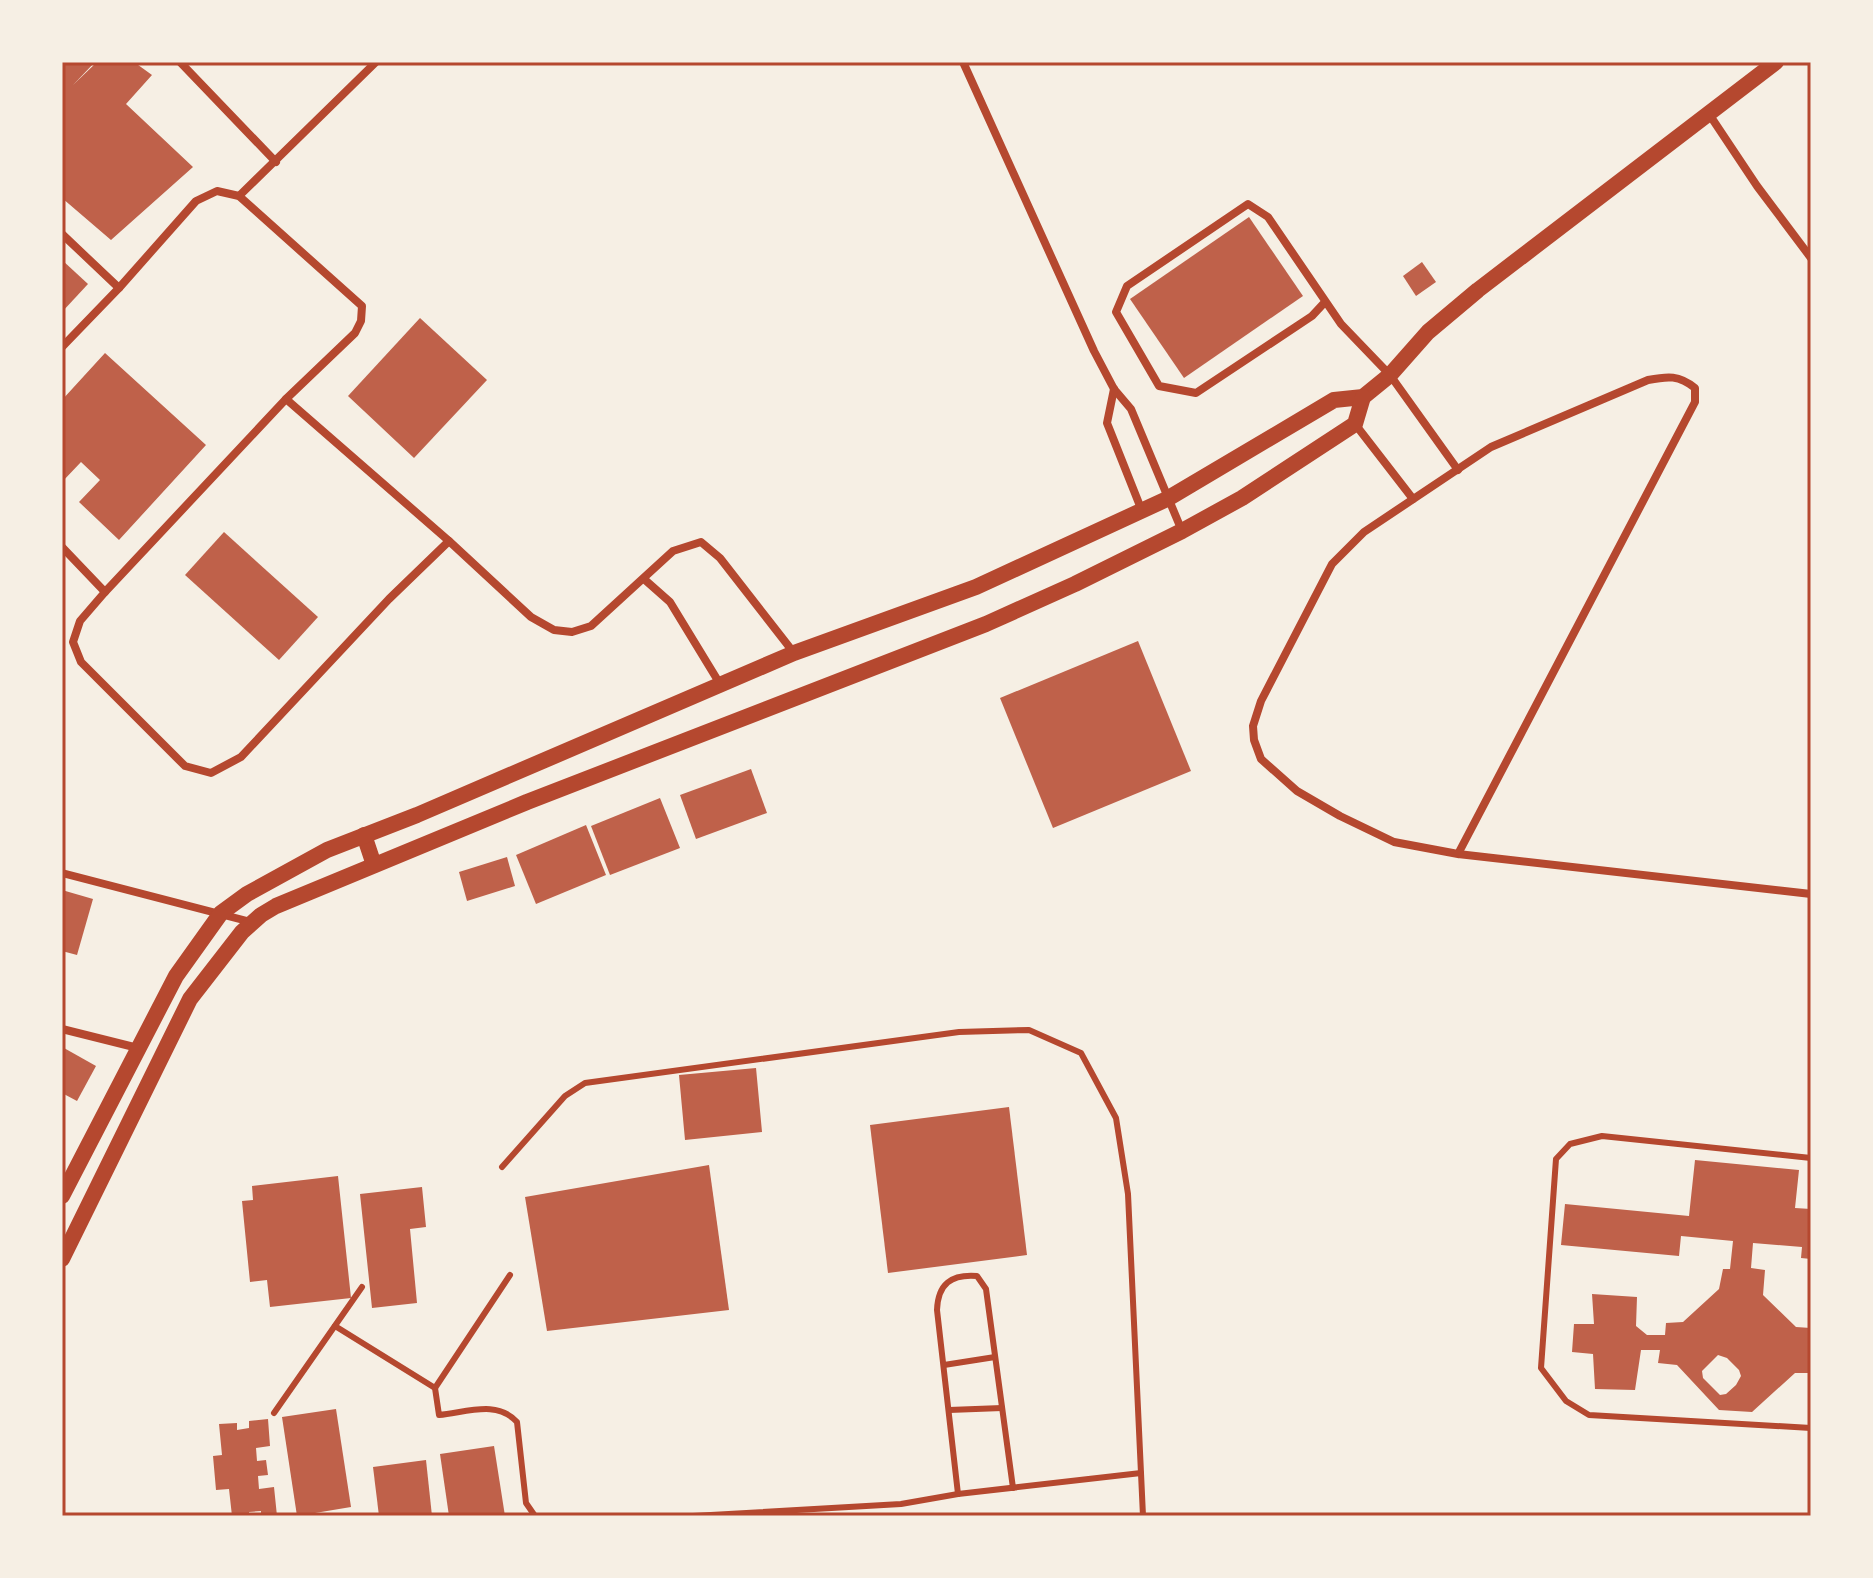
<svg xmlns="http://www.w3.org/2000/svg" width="1873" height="1578" font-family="Jost,sans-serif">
<rect width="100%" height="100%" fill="#f6efe4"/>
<g fill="#bf614a" fill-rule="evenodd">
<path d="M62,62H95L73,85L97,62H134L152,75L126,104L193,167L111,240L62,198Z"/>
<path d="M1249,217L1303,296L1184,378L1130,299Z"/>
<path d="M62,260L88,284L62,312Z"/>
<path d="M1422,262L1436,282L1416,296L1403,276Z"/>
<path d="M420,318L487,380L414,458L348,396Z"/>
<path d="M105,353L206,445L119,540L79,502L100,480L81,462L62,482V400Z"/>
<path d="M224,532L318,617L279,660L185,575Z"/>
<path d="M1138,641L1191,771L1053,828L1000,698Z"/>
<path d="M751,769L767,813L696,839L680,795Z"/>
<path d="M660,798L680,848L610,875L591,826Z"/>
<path d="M586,825L606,875L536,904L516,855Z"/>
<path d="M507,857L515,886L467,901L459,872Z"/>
<path d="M62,890L93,899L77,955L62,951Z"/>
<path d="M64,1048L96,1066L77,1101L62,1093Z"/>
<path d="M756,1068L762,1132L685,1140L679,1075Z"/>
<path d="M1009,1107L1027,1255L888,1273L870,1125Z"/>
<path d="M1695,1160L1799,1170L1795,1208L1811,1209V1259L1801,1258L1802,1247L1753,1243L1751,1268L1765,1270L1763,1295L1796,1327L1811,1328V1373H1795L1752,1412L1719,1410L1677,1365L1658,1363L1660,1350H1641L1635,1390L1595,1389L1593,1354L1572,1352L1574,1324H1594L1592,1294L1637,1297L1636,1326L1647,1335H1665L1666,1323L1683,1322L1719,1289L1723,1269H1730L1733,1241L1681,1236L1679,1256L1561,1245L1565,1204L1689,1216ZM1718,1355L1727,1358L1739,1370L1741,1376L1736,1385L1726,1394L1720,1395L1703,1378L1702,1371Z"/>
<path d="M709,1165L729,1310L547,1331L525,1197Z"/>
<path d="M338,1176L351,1298L270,1307L267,1280L250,1282L242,1201L253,1200L252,1186Z"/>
<path d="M422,1187L426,1227L410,1229L417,1303L372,1308L360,1194Z"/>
<path d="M336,1409L351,1507L297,1516L282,1417Z"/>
<path d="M268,1419L270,1446L256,1448L257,1461L266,1460L268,1475L258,1476L259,1489L274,1487L277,1516H261V1511L249,1512V1516H232L229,1489L216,1490L213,1456L222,1455L219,1424L237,1423V1430L249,1428V1421Z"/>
<path d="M494,1446L505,1516H449L440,1454Z"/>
<path d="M426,1460L432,1516H379L373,1467Z"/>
</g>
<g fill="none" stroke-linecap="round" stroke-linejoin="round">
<g stroke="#b5482f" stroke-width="6">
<path d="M1811,1158L1602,1136L1570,1144L1556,1159L1541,1368L1566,1401L1589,1415L1811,1428"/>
<path d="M502,1167L565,1096L585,1083L959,1032L1029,1030L1081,1053L1116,1118L1128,1194L1143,1516"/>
<path d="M335,1326L435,1388L439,1415C468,1412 497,1400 517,1422L526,1503L535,1516"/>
<path d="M944,1365L995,1357"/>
<path d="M435,1388L510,1275"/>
<path d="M949,1410L1002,1408"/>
<path d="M274,1413L362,1287"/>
<path d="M958,1494L937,1310C938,1284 951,1274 977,1276L986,1289L1013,1488"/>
<path d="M693,1516L901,1504L958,1494L1141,1473"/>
</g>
<g stroke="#b5482f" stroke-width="8">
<path d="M180,62L276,162"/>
<path d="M963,62L1094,351L1114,389L1131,409L1182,531"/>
<path d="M1709,114L1757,186L1811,258"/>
<path d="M239,196L376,62"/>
<path d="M62,234L119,288"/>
<path d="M1325,302L1312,316L1196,393L1159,386L1116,312L1127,286L1248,204L1268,217L1341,324L1390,375L1458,470"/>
<path d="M62,347L119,288L196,201L217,191L239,196L362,306L361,321L355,333L286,399L449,541L531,617L554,630L572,632L591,626L673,551L701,542L720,558L794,653"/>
<path d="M1114,389L1107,423L1142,511"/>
<path d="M1355,424L1413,499"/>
<path d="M62,547L105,592L80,621L73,642L81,662L185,766L211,773L241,757L389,599L449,541"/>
<path d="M644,579L670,602L720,684"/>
<path d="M105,592L286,399"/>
<path d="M1458,854L1695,402V388C1679,375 1668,376 1648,380L1491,447L1364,532L1332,564L1261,701L1253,726L1254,740L1261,759L1297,791L1340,816L1394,842L1458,854L1811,894"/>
<path d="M62,873L251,922"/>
<path d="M62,1029L138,1048"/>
</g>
<g stroke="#b5482f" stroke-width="16">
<path d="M364,835L374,865"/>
<path d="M62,1196L176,976L221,913L247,894L327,850L417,815L794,653L976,587L1167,499L1334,400L1363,397L1390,375L1428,332L1478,290L1776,62"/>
<path d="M62,1259L190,999L242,932L261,915L276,906L527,802L986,624L1075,584L1182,531L1242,498L1355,424L1363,397"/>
</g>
</g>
<rect width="1873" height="1578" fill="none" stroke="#f6efe4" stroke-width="128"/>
<rect x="64" y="64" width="1745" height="1450" fill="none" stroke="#b5482f" stroke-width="3"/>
</svg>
